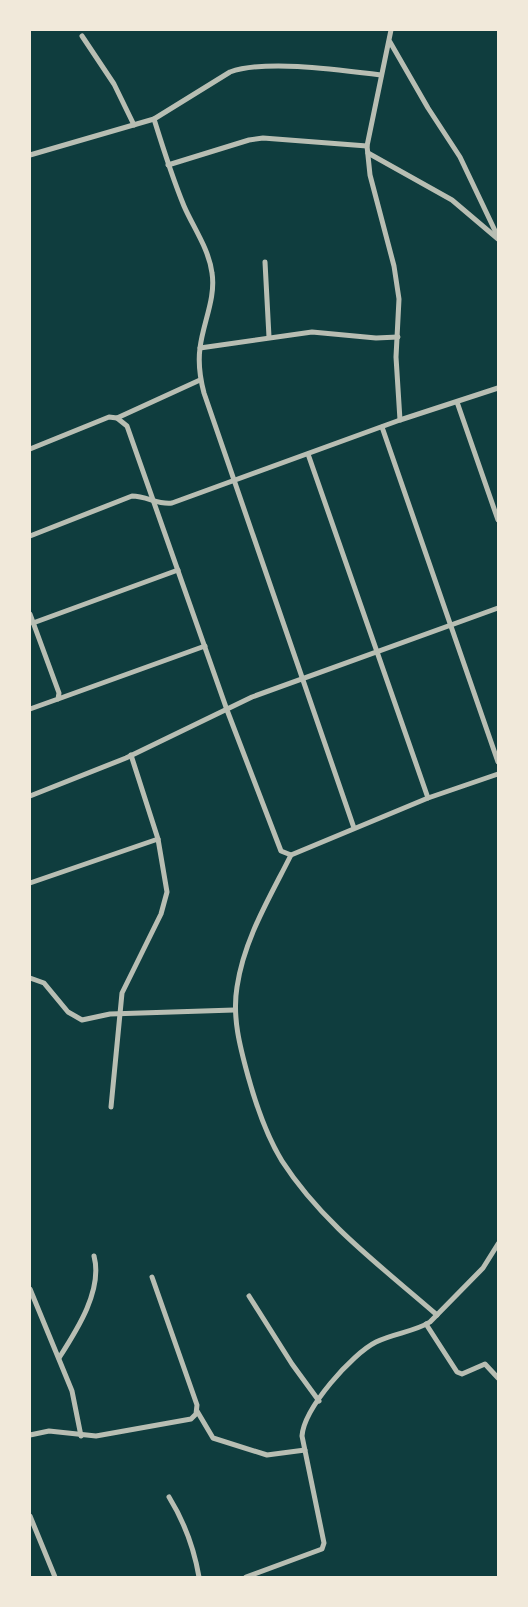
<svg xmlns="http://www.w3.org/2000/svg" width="528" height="1607" font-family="Raleway,sans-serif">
<rect width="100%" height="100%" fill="#0f3d3e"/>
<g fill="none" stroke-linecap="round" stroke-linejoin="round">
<g stroke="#b8beb3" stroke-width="5">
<path d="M391,30L367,146L370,175L394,266L399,299L396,357L400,420"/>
<path d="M82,36L114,84L134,125"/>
<path d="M390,42L428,108L460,157L498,237"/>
<path d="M154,119C163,148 172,177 184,206C193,227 209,249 212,273C216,298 203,323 200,348C198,363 200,378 204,393L354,828"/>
<path d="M368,153L452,200L498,239"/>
<path d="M30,155L154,119L230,72C266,59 341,70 381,75"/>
<path d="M168,165L249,140L263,138L367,146"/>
<path d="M265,262L269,337"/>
<path d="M200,348L312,332L376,338L398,337"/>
<path d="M457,402L498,520"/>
<path d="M117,418L200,380"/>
<path d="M382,427L498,762"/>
<path d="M30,449L109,417L117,418L127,426L227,710L281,851L291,855L428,798L498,774"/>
<path d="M308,454L428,798"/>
<path d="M30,536L132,496C147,496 158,505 172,503L400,420L498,388"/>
<path d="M30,614L59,693L58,699L30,709"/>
<path d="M33,623L178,570"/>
<path d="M58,699L205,646"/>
<path d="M30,796L126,758L252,697L498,608"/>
<path d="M291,855C270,897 244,939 237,987C232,1017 240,1047 248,1076C256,1105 266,1135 282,1161C322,1223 382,1267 437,1315"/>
<path d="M30,883L158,839"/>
<path d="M30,978L44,983L68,1012L82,1020L110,1014L234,1010"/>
<path d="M111,1107L122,993L161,914L167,892L158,839L131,755"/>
<path d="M30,1289L72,1391L81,1436"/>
<path d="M249,1296L292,1364L319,1401"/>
<path d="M426,1324L457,1372L462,1374L485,1364L498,1378"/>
<path d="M59,1358C77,1330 103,1290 94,1256"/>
<path d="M197,1411L213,1438L267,1455L305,1450"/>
<path d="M30,1435L49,1431L96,1436L191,1419L196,1414L197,1405L152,1277"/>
<path d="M169,1497C185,1523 194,1548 199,1577"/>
<path d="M30,1516L55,1577"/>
<path d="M246,1577L322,1549L324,1543L302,1436C304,1408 352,1354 376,1342C394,1333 414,1332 430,1322L483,1268L498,1244"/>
</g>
</g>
<rect width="528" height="1607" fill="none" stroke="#f1e9da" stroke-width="62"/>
</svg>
